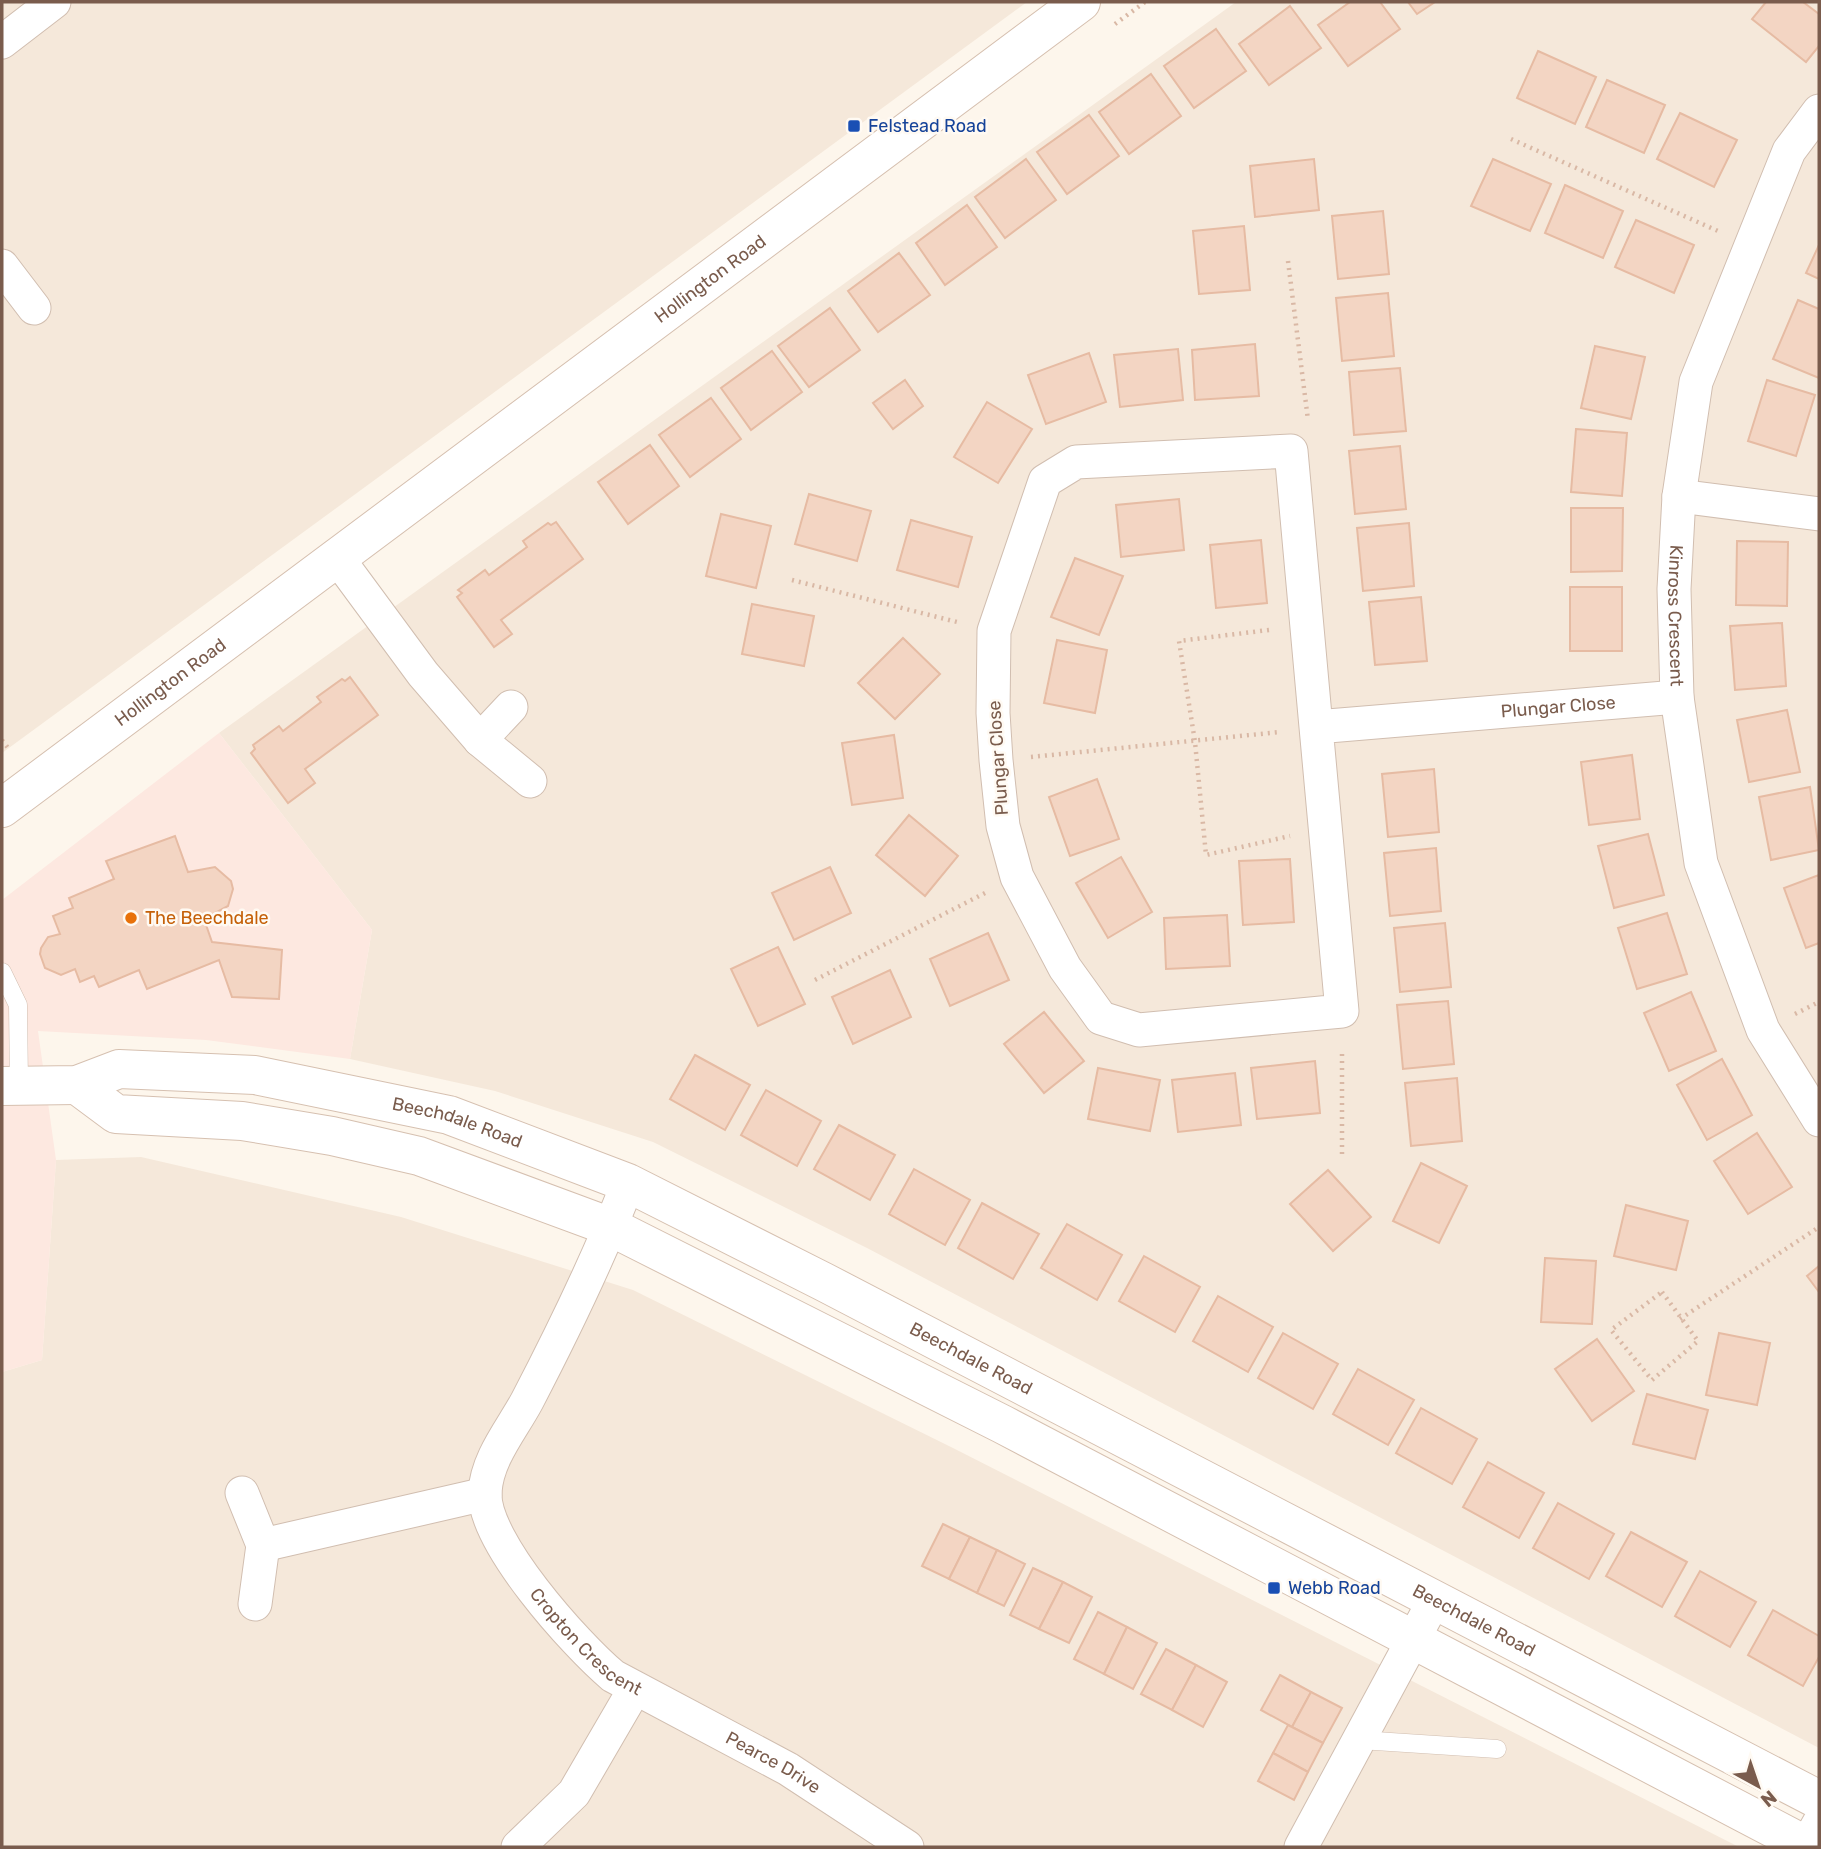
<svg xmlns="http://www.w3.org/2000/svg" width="1821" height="1849" font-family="Rubik,sans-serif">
<rect width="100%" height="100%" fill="#fdf6ec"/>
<g fill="#f5e8da">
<path d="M2,2H1027L2,753Z"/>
<path d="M1236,2H1819V1748L867,1248L653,1142L495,1091L350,1059L372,930L219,733Z"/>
<path d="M141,1157L401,1217L633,1290L953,1448L1739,1847H2V1372L42,1360L56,1160Z"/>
</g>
<path fill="#fde8e0" d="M219,733L372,930L350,1059L206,1040L38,1031L56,1160L42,1360L2,1372V900Z"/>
<g fill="#f3d5c3" stroke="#e6bba3" stroke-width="2">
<path d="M1350,2H1380L1400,29L1348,66L1318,25Z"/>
<path d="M1408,2H1435L1417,14Z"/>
<path d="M1766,2H1803L1819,14V46L1806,62L1752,19Z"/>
<path d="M1290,6L1321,48L1269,85L1239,44Z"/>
<path d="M1216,29L1246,71L1194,108L1164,66Z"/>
<path d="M1538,51L1596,77L1575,124L1517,98Z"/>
<path d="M1151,74L1181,116L1129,154L1099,112Z"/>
<path d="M1607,80L1665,105L1644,153L1586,127Z"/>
<path d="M1680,113L1737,140L1714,187L1657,159Z"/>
<path d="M1089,115L1119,156L1067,194L1037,152Z"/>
<path d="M1026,159L1056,200L1005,238L975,197Z"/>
<path d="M1314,159L1319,210L1255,217L1250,166Z"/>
<path d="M1493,159L1551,184L1530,231L1471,206Z"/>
<path d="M1565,185L1623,211L1603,258L1545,233Z"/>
<path d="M967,205L997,247L945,285L916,243Z"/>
<path d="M1383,211L1389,274L1338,279L1332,216Z"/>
<path d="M1636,220L1694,245L1674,293L1615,267Z"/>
<path d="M1244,226L1250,290L1199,294L1193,231Z"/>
<path d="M1819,245V279L1806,273Z"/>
<path d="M899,253L930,295L878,332L848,291Z"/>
<path d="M1388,293L1394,356L1342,361L1336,298Z"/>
<path d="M1798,300L1819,309V378L1773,359Z"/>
<path d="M830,308L860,350L809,387L778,346Z"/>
<path d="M1255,344L1259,396L1195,400L1192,350Z"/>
<path d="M1595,346L1645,357L1631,419L1581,408Z"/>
<path d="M1178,349L1183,400L1120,407L1114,355Z"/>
<path d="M772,351L802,392L751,430L721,388Z"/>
<path d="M1089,353L1106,402L1046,424L1028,375Z"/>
<path d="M1400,368L1406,431L1354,435L1349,372Z"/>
<path d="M905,380L923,406L893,429L873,403Z"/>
<path d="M1767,380L1815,395L1796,456L1748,441Z"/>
<path d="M711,398L741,439L690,477L659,435Z"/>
<path d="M987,402L1032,429L998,483L954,457Z"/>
<path d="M1576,429L1627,433L1622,496L1571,492Z"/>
<path d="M650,445L679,486L628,524L598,482Z"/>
<path d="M1400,446L1406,509L1355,514L1349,451Z"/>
<path d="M809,494L871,511L857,561L795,544Z"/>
<path d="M1179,499L1184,550L1121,557L1116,505Z"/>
<path d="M1571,508H1623L1622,571L1571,572Z"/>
<path d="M721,514L771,526L756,588L706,576Z"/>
<path d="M911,520L972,537L958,587L897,570Z"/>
<path d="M556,522L583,559L501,620L512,634L494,647L457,597L462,593L458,590L485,570L489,575L527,547L523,541L548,523L551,525Z"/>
<path d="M1409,523L1414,586L1363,591L1357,528Z"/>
<path d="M1261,540L1267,603L1216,608L1210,545Z"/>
<path d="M1737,541L1788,542L1787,606L1736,605Z"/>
<path d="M1075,558L1123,576L1099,635L1051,617Z"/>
<rect x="1570" y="587" width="52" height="64"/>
<path d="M1421,597L1427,661L1375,665L1369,602Z"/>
<path d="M752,604L814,616L804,666L742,654Z"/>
<path d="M1782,623L1786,686L1735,690L1730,626Z"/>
<path d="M903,638L940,674L895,719L858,683Z"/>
<path d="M1057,640L1107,650L1095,713L1044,703Z"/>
<path d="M350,677L378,715L305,769L315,783L288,803L251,753L255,749L253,745L279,726L283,731L321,702L317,697L342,679L345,681Z"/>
<path d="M1787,710L1800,772L1749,782L1737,720Z"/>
<path d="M894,735L903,798L852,805L842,743Z"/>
<path d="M1632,755L1640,819L1589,825L1581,762Z"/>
<path d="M1434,769L1439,832L1388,837L1382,774Z"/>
<path d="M1097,779L1119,839L1070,856L1049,797Z"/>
<path d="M1810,787L1819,850L1771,860L1759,797Z"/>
<path d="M909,815L958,856L925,896L876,855Z"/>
<path d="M1648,834L1664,895L1614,908L1598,846Z"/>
<path d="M175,836L188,872L215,867L231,881L233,889L228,906L204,919L212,942L282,950L279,999L232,997L219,960L147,989L139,970L99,987L94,976L80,982L75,969L61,975L45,968L40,954L41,948L48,937L60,934L53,916L73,908L69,898L114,879L106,861Z"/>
<path d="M1436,848L1441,911L1390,916L1384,853Z"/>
<path d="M1121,857L1152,912L1108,938L1076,883Z"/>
<path d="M1290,859L1294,922L1243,925L1239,861Z"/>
<path d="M830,867L851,913L794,940L772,893Z"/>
<path d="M1819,875V943L1806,948L1784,888Z"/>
<path d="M1667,913L1687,974L1637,989L1618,928Z"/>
<path d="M1227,915L1230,966L1166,969L1164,918Z"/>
<path d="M1445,923L1451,987L1400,992L1394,928Z"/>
<path d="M988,933L1009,980L950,1006L930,959Z"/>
<path d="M778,947L805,1004L758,1026L731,969Z"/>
<path d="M890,970L911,1017L853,1044L832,997Z"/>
<path d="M1691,992L1716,1051L1669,1071L1644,1013Z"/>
<path d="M1448,1001L1454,1064L1403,1069L1397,1005Z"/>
<path d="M1044,1012L1084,1061L1044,1093L1004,1044Z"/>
<path d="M695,1055L750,1085L725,1130L670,1099Z"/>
<path d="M1722,1059L1752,1115L1707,1140L1677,1085Z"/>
<path d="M1315,1061L1320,1113L1257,1119L1251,1068Z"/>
<path d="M1098,1068L1160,1080L1150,1131L1088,1119Z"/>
<path d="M1235,1073L1241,1125L1178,1132L1172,1080Z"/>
<path d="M1457,1078L1462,1141L1411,1146L1405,1083Z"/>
<path d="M766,1090L821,1121L797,1166L741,1135Z"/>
<path d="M839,1125L895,1155L870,1200L814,1169Z"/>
<path d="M1757,1133L1792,1187L1748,1214L1714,1161Z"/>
<path d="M1421,1163L1467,1186L1439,1243L1393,1221Z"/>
<path d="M914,1169L970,1200L945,1245L889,1214Z"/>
<path d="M1328,1170L1371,1217L1333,1251L1290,1204Z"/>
<path d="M982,1203L1039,1234L1013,1279L958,1248Z"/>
<path d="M1626,1205L1688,1221L1676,1270L1614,1256Z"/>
<path d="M1067,1224L1122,1255L1097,1300L1041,1268Z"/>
<path d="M1144,1256L1200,1287L1175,1332L1119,1301Z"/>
<path d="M1545,1258L1596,1261L1592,1324L1541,1322Z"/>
<path d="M1819,1266V1292L1807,1276Z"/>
<path d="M1218,1296L1273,1327L1248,1372L1193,1341Z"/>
<path d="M1283,1333L1338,1364L1313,1409L1258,1378Z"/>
<path d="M1719,1333L1770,1343L1757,1405L1706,1395Z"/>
<path d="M1597,1339L1634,1391L1592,1421L1555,1369Z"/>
<path d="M1358,1369L1414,1400L1388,1445L1333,1414Z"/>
<path d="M1647,1394L1708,1410L1695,1459L1633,1444Z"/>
<path d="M1421,1408L1477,1439L1452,1484L1396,1453Z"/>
<path d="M1488,1462L1544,1493L1519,1538L1463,1507Z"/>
<path d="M1558,1503L1614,1534L1589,1579L1533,1548Z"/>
<path d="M943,1524L970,1537L949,1579L922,1566Z"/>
<path d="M1631,1532L1687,1562L1662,1607L1606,1576Z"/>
<path d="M970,1537L997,1550L977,1593L949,1579Z"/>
<path d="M997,1550L1025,1564L1004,1606L977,1593Z"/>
<path d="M1033,1568L1063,1582L1039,1629L1010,1615Z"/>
<path d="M1700,1571L1756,1602L1730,1647L1675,1616Z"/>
<path d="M1063,1582L1092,1597L1069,1643L1039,1629Z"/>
<path d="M1773,1610L1819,1636V1657L1803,1686L1748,1655Z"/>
<path d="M1098,1612L1127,1627L1104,1674L1074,1659Z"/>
<path d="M1127,1627L1157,1643L1133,1689L1104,1674Z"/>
<path d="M1166,1649L1196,1665L1172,1710L1141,1694Z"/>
<path d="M1196,1665L1227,1682L1203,1727L1172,1710Z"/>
<path d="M1280,1675L1311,1692L1292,1727L1261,1710Z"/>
<path d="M1311,1692L1342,1708L1323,1743L1292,1727Z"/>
<path d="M1288,1725L1323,1743L1308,1772L1273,1753Z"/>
<path d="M1273,1753L1308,1772L1294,1800L1258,1781Z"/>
</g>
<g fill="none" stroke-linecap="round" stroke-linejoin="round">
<g stroke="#d1beb0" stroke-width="19">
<g id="lane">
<path d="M2,972L18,1005L19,1085"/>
<path d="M1360,1740L1497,1749"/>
</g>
</g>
<g stroke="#d1beb0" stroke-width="35">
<g id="street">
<path d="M2,42L54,2"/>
<path id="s1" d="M1819,111L1789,151L1696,382L1679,496L1674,589L1677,697L1701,863L1763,1030L1819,1120"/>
<path d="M2,266L34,308"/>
<path d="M1679,496L1819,514"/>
<path d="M336,556L423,674L480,740L530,781"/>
<path id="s2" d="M1316,727L1342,1011L1139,1030L1101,1018L1065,968L1017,877L1003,826L996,760L993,713L994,631L1045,481L1076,462L1291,451L1316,727L1677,697"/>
<path d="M480,740L511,707"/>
<path id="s3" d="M628,1183C599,1258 564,1330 527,1401C512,1429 487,1458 485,1492C482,1541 576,1645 613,1676L788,1769L907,1847"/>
<path d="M242,1493L263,1545L255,1604"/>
<path d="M263,1545L485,1494"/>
<path d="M1806,1846L1819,1823"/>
<path d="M518,1847L574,1793L634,1690"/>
<path d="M1301,1847L1435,1599"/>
</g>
</g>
<g stroke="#d6c0b0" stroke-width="40">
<g id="secondary">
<path id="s4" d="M2,808L1081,2"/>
<path d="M77,1085L116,1114L242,1121L332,1136L419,1156L611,1227L1002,1424L1809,1847"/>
<path id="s5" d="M2,1086L77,1085L119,1069L255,1075L449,1115L628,1183L824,1282L1819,1800"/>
</g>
</g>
<g stroke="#d9b8a5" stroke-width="4.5" stroke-dasharray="2 5" stroke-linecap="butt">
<path d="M1115,24L1145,2"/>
<path d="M1511,139L1718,231"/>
<path d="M1288,261L1308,420"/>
<path d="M792,580L957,622"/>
<path d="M1269,630L1179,641L1195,742L1206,855L1290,836"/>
<path d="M2,740L8,748"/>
<path d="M1031,757L1280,732"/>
<path d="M815,980L985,893"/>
<path d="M1795,1014L1819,1002"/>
<path d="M1342,1154V1049"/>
<path d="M1662,1292L1698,1341L1652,1380L1611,1330Z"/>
<path d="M1680,1319L1819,1227"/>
</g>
<use href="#lane" stroke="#fff" stroke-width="18"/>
<use href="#street" stroke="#fff" stroke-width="33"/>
<use href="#secondary" stroke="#fff" stroke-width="38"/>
</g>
<g fill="#1a4fb4" stroke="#fffaf3" stroke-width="2.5">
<rect x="847" y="119" width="14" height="14" rx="3.5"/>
<rect x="1267" y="1581" width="14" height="14" rx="3.5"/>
</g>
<circle fill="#e8710a" stroke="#fffaf3" stroke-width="2.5" cx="131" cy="918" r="7"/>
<g text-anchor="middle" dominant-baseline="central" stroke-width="5" stroke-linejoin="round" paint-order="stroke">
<g font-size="18" fill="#164399" stroke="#fffaf3" text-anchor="start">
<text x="868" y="126">Felstead Road</text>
<text x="1288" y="1588">Webb Road</text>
</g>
<g font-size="18" fill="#7a5c4d" stroke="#fffaf3">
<text stroke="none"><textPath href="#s4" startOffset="884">Hollington Road</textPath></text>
<text stroke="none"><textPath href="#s1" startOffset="534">Kinross Crescent</textPath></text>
<text stroke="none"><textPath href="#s4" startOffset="210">Hollington Road</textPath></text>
<text stroke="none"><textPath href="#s2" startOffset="1872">Plungar Close</textPath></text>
<text transform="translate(998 758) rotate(-94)">Plungar Close</text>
<text stroke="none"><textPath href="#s5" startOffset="464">Beechdale Road</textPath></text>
<text stroke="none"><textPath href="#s5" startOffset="1031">Beechdale Road</textPath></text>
<text stroke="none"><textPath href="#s5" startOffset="1598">Beechdale Road</textPath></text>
<text stroke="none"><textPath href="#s3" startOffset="527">Cropton Crescent</textPath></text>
<text stroke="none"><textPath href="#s3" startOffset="752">Pearce Drive</textPath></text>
</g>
<g font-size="18" fill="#c56008" stroke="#fffaf3" text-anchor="start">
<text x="145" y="918">The Beechdale</text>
</g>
</g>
<rect width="1821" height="1849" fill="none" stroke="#7a5c4d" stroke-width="7"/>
<g transform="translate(1758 1786) rotate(140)" stroke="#fffaf3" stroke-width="5" paint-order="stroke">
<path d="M0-5L12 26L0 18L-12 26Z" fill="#7a5c4d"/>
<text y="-10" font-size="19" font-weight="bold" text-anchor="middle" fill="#7a5c4d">N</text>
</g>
</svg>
